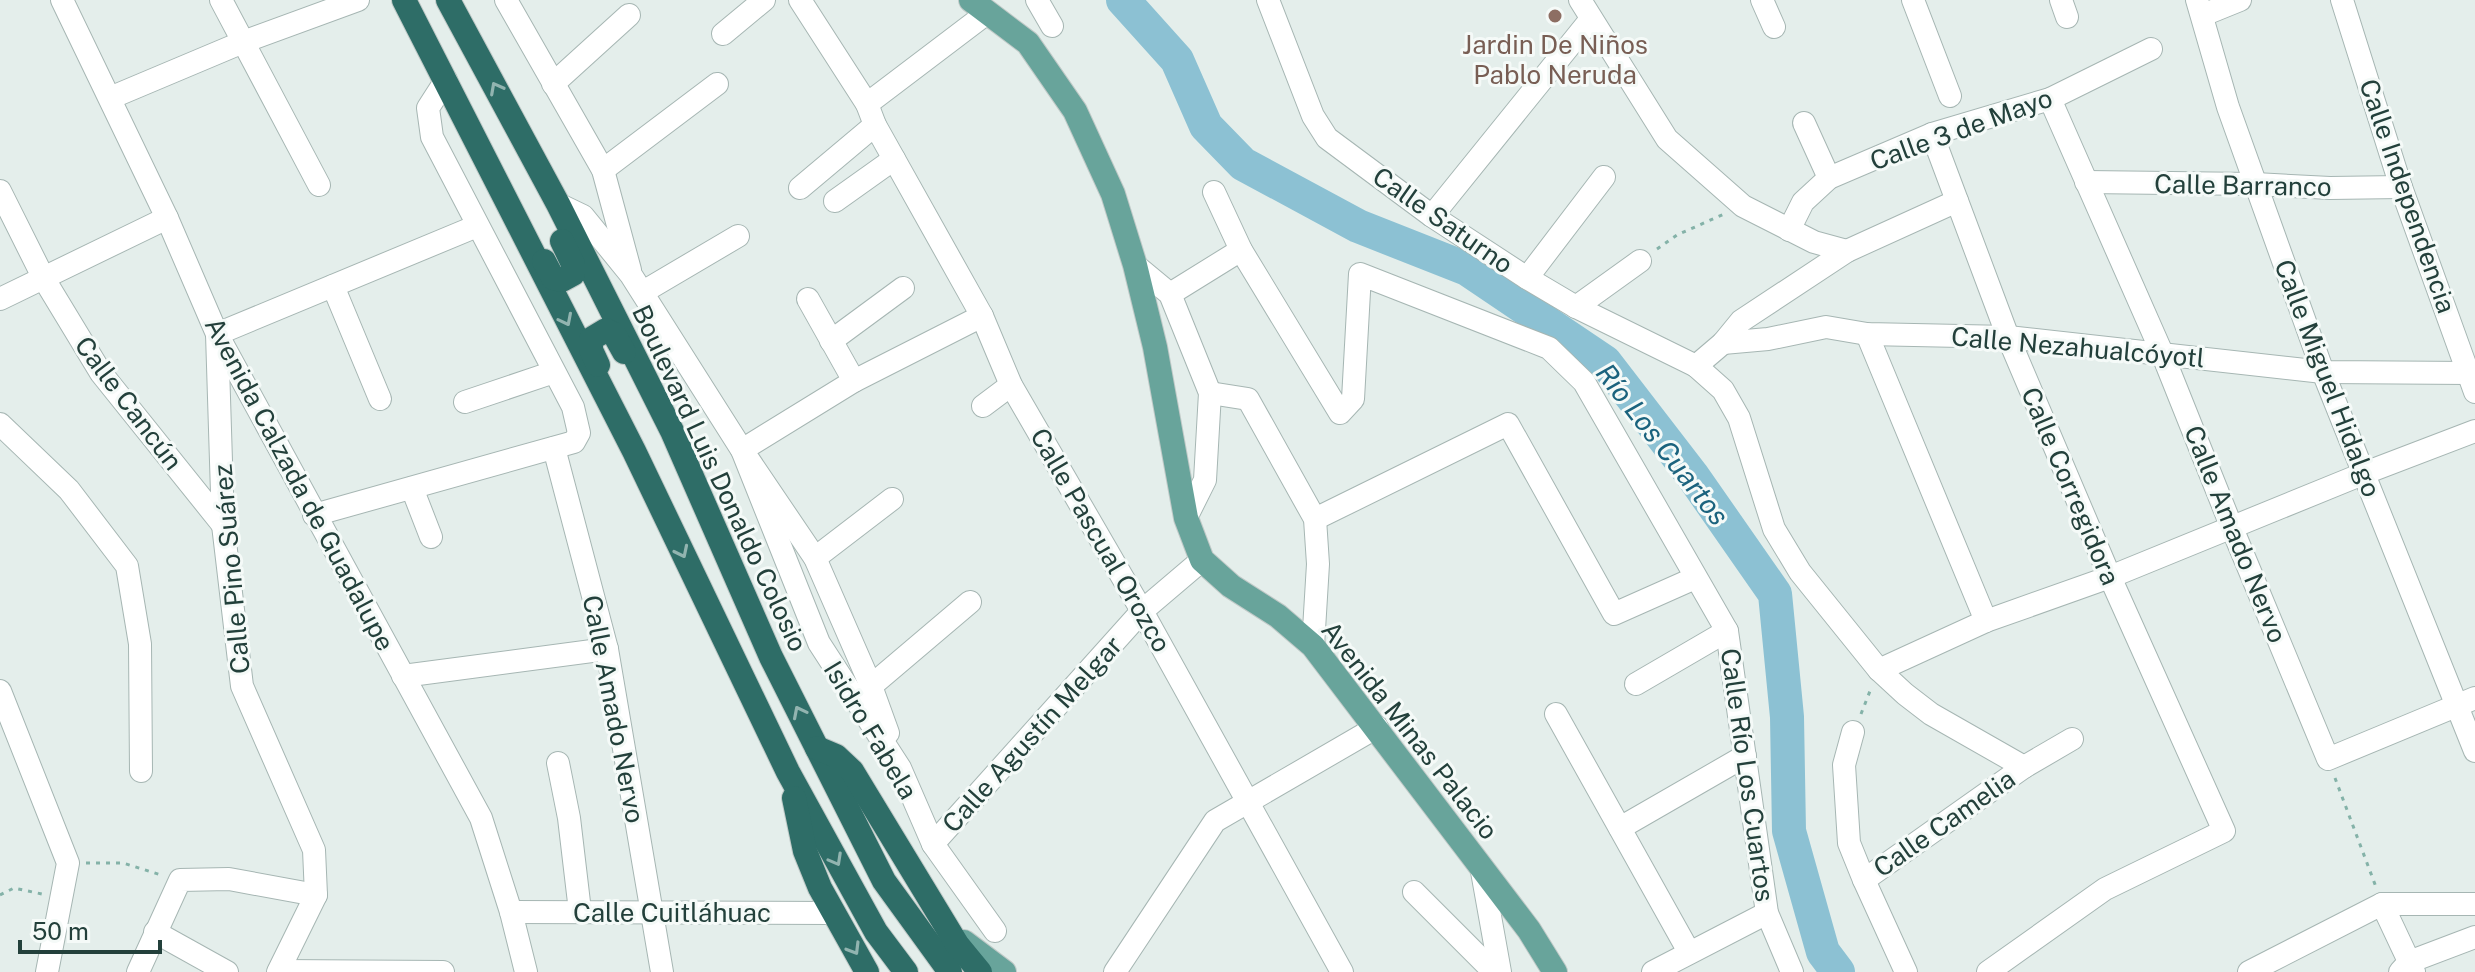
<svg xmlns="http://www.w3.org/2000/svg" width="2475" height="972" font-family="'Public Sans',sans-serif">
<rect width="100%" height="100%" fill="#e4eeeb"/>
<g fill="none" stroke-linecap="round" stroke-linejoin="round">
<path stroke="#8cc1d3" stroke-width="34" d="M1123,0L1177,60L1206,126L1243,164L1358,226L1467,269L1605,362L1692,475L1775,594L1787,717L1789,831L1823,952L1838,972"/>
<g stroke="#a6b6b3" stroke-width="24">
<g id="minor">
<path d="M62,0L167,218L217,334L481,818L511,912L526,972"/>
<path d="M221,0L319,185"/>
<path d="M506,0L603,170L630,270"/>
<path d="M800,0L867,104L875,125L982,316L1011,385L1142,611L1342,972"/>
<path d="M1037,0L1052,26"/>
<path d="M1268,0L1313,116L1327,138L1432,216L1527,278L1576,307L1696,366L1723,390L1739,418L1774,529L1800,572L1879,670L1905,694L1931,714L2024,767"/>
<path d="M1580,0L1667,139L1743,206L1814,242L1847,251"/>
<path d="M1762,0L1774,27"/>
<path d="M1913,0L1950,96"/>
<path d="M2061,0L2067,17"/>
<path d="M2197,0L2228,107L2323,372L2475,751"/>
<path d="M2342,0L2401,187L2475,392"/>
<path d="M2203,15L2240,0"/>
<path d="M723,34L764,0"/>
<path d="M553,84L629,15"/>
<path d="M110,98L243,42L358,0"/>
<path d="M2050,99L2162,353L2232,528L2328,759L2475,698"/>
<path d="M867,104L987,13"/>
<path d="M1804,123L1829,178"/>
<path d="M1932,134L2008,337L2110,577L2224,831L2105,889L1988,972"/>
<path d="M603,170L717,84"/>
<path d="M2086,182L2255,184L2330,188L2401,187"/>
<path d="M800,188L875,125"/>
<path d="M0,191L44,279L101,373L223,525"/>
<path d="M1214,192L1241,250L1340,413L1353,399L1360,274L1549,348L1584,382L1727,631L1767,913L1792,972"/>
<path d="M835,201L894,159"/>
<path d="M558,204L583,216L631,275L742,450L819,643L900,768L933,844L995,931"/>
<path d="M1432,216L1591,19"/>
<path d="M1789,230L1803,202L1829,178L1932,134L2050,99L2151,49"/>
<path d="M1135,265L1170,294L1210,393L1205,480L1186,518"/>
<path d="M1527,278L1604,177"/>
<path d="M333,286L380,399"/>
<path d="M643,292L738,236"/>
<path d="M1170,294L1241,250"/>
<path d="M0,299L167,218"/>
<path d="M808,299L854,381"/>
<path d="M1576,307L1640,261"/>
<path d="M1867,334L1986,621"/>
<path d="M831,341L903,288"/>
<path d="M1723,343L1768,339L1826,327L1867,334L2008,337L2323,372L2470,373"/>
<path d="M1696,366L1723,343L1741,321L1847,251L1957,201"/>
<path d="M1210,393L1248,399L1315,519L1318,564L1313,646"/>
<path d="M465,402L554,372"/>
<path d="M983,406L1011,385"/>
<path d="M0,424L69,490L127,566L140,644L141,771"/>
<path d="M554,448L607,649L662,972"/>
<path d="M412,488L431,537"/>
<path d="M314,515L574,442L579,433L573,407L432,137L428,108L446,80"/>
<path d="M1315,519L1508,424L1614,614L1695,578"/>
<path d="M815,558L892,499"/>
<path d="M1879,670L1986,621L2110,577L2365,473L2475,431"/>
<path d="M403,676L607,649"/>
<path d="M1636,684L1727,631"/>
<path d="M871,686L970,602"/>
<path d="M0,691L68,863L47,972"/>
<path d="M1556,714L1689,952"/>
<path d="M1853,732L1844,765L1849,843L1864,880L1906,972"/>
<path d="M888,733L871,686L815,558L742,450L854,381L982,316"/>
<path d="M558,763L569,818L580,911"/>
<path d="M1620,828L1745,756"/>
<path d="M933,844L1142,611L1202,560"/>
<path d="M1481,866L1500,972"/>
<path d="M1864,880L2024,767L2072,739"/>
<path d="M1414,892L1494,972"/>
<path d="M2382,904L2414,972"/>
<path d="M511,912L832,913"/>
<path d="M155,932L227,972"/>
<path d="M279,971L443,972"/>
<path d="M138,972L180,880L229,879L316,895"/>
<path d="M278,972L316,895L314,850L242,686L223,525L217,334L477,226"/>
<path d="M1115,972L1215,821L1377,727"/>
<path d="M1653,972L1767,913"/>
<path d="M2249,972L2382,904H2475"/>
<path d="M2400,972L2409,962L2475,937"/>
</g>
</g>
<g stroke="#c1cac8" stroke-width="26">
<g id="major">
<path d="M971,0L1028,43L1075,111L1113,194L1135,265L1155,347L1186,518L1202,560L1231,586L1278,616L1313,646L1529,930L1555,972"/>
<path d="M964,942L1004,972"/>
</g>
</g>
<g stroke="#c1cac8" stroke-width="26">
<g id="highway">
<path d="M404,0L634,451L788,772L876,932L906,972"/>
<path d="M448,0L558,204L672,431L771,657L884,881L950,972"/>
<path d="M544,261L553,278L562,280L573,274V264L562,241"/>
<path d="M598,365L591,350V339L606,330L614,334L624,352"/>
<path d="M817,748L836,756L852,771L957,944L980,972"/>
<path d="M794,798L805,851L820,888L867,972"/>
</g>
</g>
<g stroke="#84b2a8" stroke-width="3" stroke-dasharray="4 6" stroke-linecap="butt">
<path d="M1657,249L1677,235L1724,214"/>
<path d="M1861,714L1870,691"/>
<path d="M2335,778L2376,887"/>
<path d="M86,863H123L161,875"/>
<path d="M0,895L14,888L42,894"/>
</g>
<use href="#minor" stroke="#fff" stroke-width="22"/>
<use href="#major" stroke="#68a49b" stroke-width="24"/>
<use href="#highway" stroke="#2e6d67" stroke-width="24"/>
</g>
<defs><path id="oneway-chevron" d="M-2-3.5L2.5 0L-2 3.5" fill="none" stroke-width="1.6" stroke-linecap="round" stroke-linejoin="round" transform="scale(2)"/></defs>
<g stroke="#92b4b0">
<use href="#oneway-chevron" transform="translate(496 88) rotate(-118)"/>
<use href="#oneway-chevron" transform="translate(566 320) rotate(63)"/>
<use href="#oneway-chevron" transform="translate(682 552) rotate(64)"/>
<use href="#oneway-chevron" transform="translate(799 712) rotate(-117)"/>
<use href="#oneway-chevron" transform="translate(836 860) rotate(61)"/>
<use href="#oneway-chevron" transform="translate(854 949) rotate(59)"/>
</g>
<circle fill="#8d6e63" stroke="#f5faf8" stroke-width="3" cx="1555" cy="16" r="8"/>
<g text-anchor="middle" dominant-baseline="central" stroke-width="6" stroke-linejoin="round" paint-order="stroke">
<g font-size="26" fill="#785e54" stroke="#f5faf8">
<text x="1555" y="44">Jardin De Niños<tspan x="1555" dy="30">Pablo Neruda</tspan></text>
</g>
<g font-size="26" fill="#23403b" stroke="#f5faf8">
<text transform="translate(1961 129) rotate(-20)">Calle 3 de Mayo</text>
<text transform="translate(2243 185) rotate(1)">Calle Barranco</text>
<text transform="translate(2408 196) rotate(71)">Calle Independencia</text>
<text transform="translate(1443 220) rotate(35)">Calle Saturno</text>
<text transform="translate(2078 347) rotate(5)">Calle Nezahualcóyotl</text>
<text transform="translate(2328 378) rotate(69)">Calle Miguel Hidalgo</text>
<text transform="translate(129 403) rotate(53)">Calle Cancún</text>
<text transform="translate(720 478) rotate(65)">Boulevard Luis Donaldo Colosio</text>
<text transform="translate(300 484) rotate(62)">Avenida Calzada de Guadalupe</text>
<text transform="translate(2071 486) rotate(67)">Calle Corregidora</text>
<text transform="translate(2236 534) rotate(68)">Calle Amado Nervo</text>
<text transform="translate(1101 540) rotate(60)">Calle Pascual Orozco</text>
<text transform="translate(231 569) rotate(-95)">Calle Pino Suárez</text>
<text transform="translate(614 709) rotate(79)">Calle Amado Nervo</text>
<text transform="translate(871 730) rotate(59)">Isidro Fabela</text>
<text transform="translate(1410 730) rotate(52)">Avenida Minas Palacio</text>
<text transform="translate(1032 734) rotate(-48)">Calle Agustín Melgar</text>
<text transform="translate(1748 775) rotate(82)">Calle Río Los Cuartos</text>
<text transform="translate(1944 823) rotate(-35)">Calle Camelia</text>
<text x="672" y="912">Calle Cuitláhuac</text>
</g>
<g font-size="28" font-style="italic" fill="#1b637e" stroke="#f5faf8">
<text transform="translate(1663 444) rotate(52)">Río Los Cuartos</text>
</g>
</g>
<path d="M20 940v12h140v-12" fill="none" stroke="#23403b" stroke-width="4"/>
<text x="32" y="940" font-size="24" fill="#23403b" stroke="#f5faf8" stroke-width="6" paint-order="stroke">50 m</text>
</svg>
